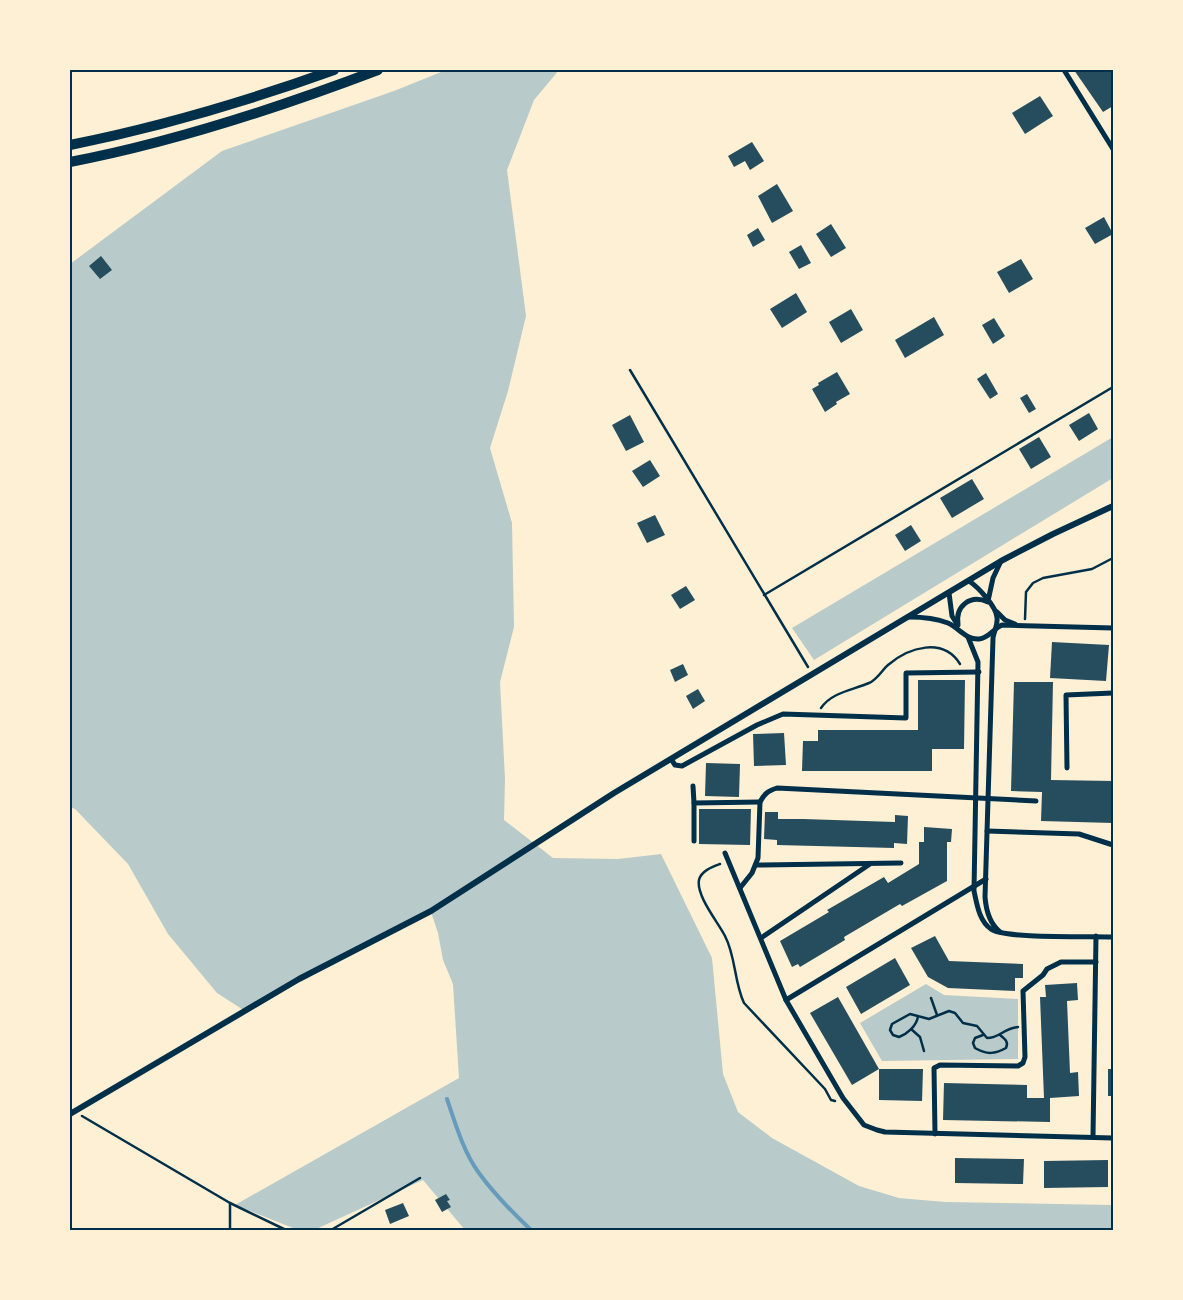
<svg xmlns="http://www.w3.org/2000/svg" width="1183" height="1300" font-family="Barlow,sans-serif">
<rect width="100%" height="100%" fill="#fdf0d5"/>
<g fill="#b9caca">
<path d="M446,70H559L534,100L507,170L526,316L508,391L490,448L512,523L514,627L500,682L505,779L504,820L553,858L618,859L661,854L712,958L723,1074L738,1112L772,1138L859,1186L899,1198L945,1202L1113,1205V1230H465L423,1180L314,1230H298L235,1205L459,1078L453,984L443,960L438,933L431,912L245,1011L217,993L168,934L128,864L75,809L70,807V264L222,151L394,91Z"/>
<path d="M1113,437V478L814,660L792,628Z"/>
<path d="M926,984L944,995L1018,999V1059L882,1061L860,1023Z"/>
</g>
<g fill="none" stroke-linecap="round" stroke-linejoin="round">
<path stroke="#669bbc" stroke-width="4" d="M447,1099C455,1123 464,1153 479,1173C494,1194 512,1212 531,1230"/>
</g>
<g fill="#264d5e">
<path d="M1074,70H1113V106L1103,112Z"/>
<path d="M1040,96L1053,116L1025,134L1012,113Z"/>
<path d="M752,142L764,161L750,170L745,161L734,167L728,156Z"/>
<path d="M777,184L793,211L772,223L758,196Z"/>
<path d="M1104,217L1113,234L1095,244L1085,228Z"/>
<path d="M831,224L846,248L831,257L816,234Z"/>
<path d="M758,228L765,240L753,247L747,235Z"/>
<path d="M801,245L811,263L799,269L789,252Z"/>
<path d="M101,256L112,270L100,279L89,266Z"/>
<path d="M1021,259L1033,279L1009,293L997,272Z"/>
<path d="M796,293L807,312L782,328L770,309Z"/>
<path d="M851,309L863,330L841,343L829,322Z"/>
<path d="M934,317L944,335L905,358L895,340Z"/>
<path d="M994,318L1005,336L993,344L982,325Z"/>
<path d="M837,372L850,394L836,402L837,404L825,412L812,389L819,385L818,383Z"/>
<path d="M986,373L998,394L990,399L977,379Z"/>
<path d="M1027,394L1036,409L1029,413L1020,398Z"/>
<path d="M1089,413L1098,429L1079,441L1069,425Z"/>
<path d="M630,415L644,442L626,451L612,425Z"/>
<path d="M1039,437L1051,457L1031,469L1019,449Z"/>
<path d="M650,460L660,476L643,487L632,471Z"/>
<path d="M972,479L984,499L952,518L940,498Z"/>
<path d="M655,515L665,535L647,543L637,523Z"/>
<path d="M911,525L921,541L905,551L895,535Z"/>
<path d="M686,586L695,600L680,609L671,595Z"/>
<path d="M1052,642L1109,645L1106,681L1050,678Z"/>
<path d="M683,664L688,675L675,682L670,670Z"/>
<path d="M918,680H965L964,749H932V771H802L803,741H818V730H918Z"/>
<path d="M1014,682H1053L1051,780L1113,781V823L1041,821L1042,792L1011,791Z"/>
<path d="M698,689L705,701L693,709L686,696Z"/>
<path d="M784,733L786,765L754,766L753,734Z"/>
<path d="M706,763L740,764L739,797L705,796Z"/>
<path d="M699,809H751L750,845L699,844Z"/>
<path d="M765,812H778V819H803L895,822V815L908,816L907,844L894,843V848L777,845V840L764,839Z"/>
<path d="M924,827L952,829L951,842H947V881L902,906L900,904L844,937L845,940L800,967L798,964L792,967L780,941L829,912L827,910L884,877L888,883L919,864V842H924Z"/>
<path d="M935,936L949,961L1023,964V978H1015V991L948,988L928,977L911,948Z"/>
<path d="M895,958L910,985L861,1014L846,987Z"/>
<path d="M1077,983L1078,1000L1067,1001L1070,1073L1078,1072L1079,1096L1050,1098V1122L943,1120L944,1083L1027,1085V1098H1044L1040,997H1046L1045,985Z"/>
<path d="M838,997L879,1069L852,1085L810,1013Z"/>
<path d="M879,1069H923L922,1101L879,1100Z"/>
<rect x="1108" y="1069" width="5" height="27"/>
<path d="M955,1158L1024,1159L1023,1184L955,1183Z"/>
<path d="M1108,1160V1187L1044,1188V1161Z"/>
<path d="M446,1194L450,1200L447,1201L451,1207L442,1212L435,1200Z"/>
<path d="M403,1203L409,1216L390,1224L385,1210Z"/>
</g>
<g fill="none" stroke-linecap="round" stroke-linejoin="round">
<g stroke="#003049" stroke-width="2.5">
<path d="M630,370L808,667"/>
<path d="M764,595L1113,387"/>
<path d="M1025,619L1026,592L1033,583L1043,578L1092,569L1113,558"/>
<path d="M821,708C832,692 853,690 869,683C877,680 882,670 888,665C909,647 943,637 960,664"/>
<path d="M720,864C712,867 701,871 699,880C696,896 718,922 725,936C736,957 734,982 744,1003L825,1089L831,1100L835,1101"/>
<path d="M931,998L937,1015"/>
<path d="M918,1016C917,1026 907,1034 899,1037L893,1035L890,1030L892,1024L910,1014L929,1019L949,1011L955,1013L963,1023L977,1026L987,1038C1000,1038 1002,1029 1018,1027"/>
<path d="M911,1029L920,1037L924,1051"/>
<path d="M983,1035L975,1038L973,1043L975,1048C987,1055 995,1054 1006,1048C1009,1042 1005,1039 1000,1035"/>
<path d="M82,1116L230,1203L286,1230"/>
<path d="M230,1203V1230"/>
<path d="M331,1230L420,1178"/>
</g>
<g stroke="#003049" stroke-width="5">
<path d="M1064,70L1113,149"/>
<path d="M969,581C978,587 997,607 997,618C998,625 994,631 993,638L985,897C986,910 989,923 1000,932"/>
<path d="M949,593L952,616L957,624"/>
<path d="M988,601L993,578L1001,561"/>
<path d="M997,612L1005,620L1015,624"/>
<path d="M909,617C922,617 935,618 948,623C959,628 966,640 979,639C989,638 993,629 1002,625L1113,628"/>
<path d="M958,625C955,606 970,594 988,602"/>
<path d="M968,637L978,662L974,891C977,904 979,921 991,929C1003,939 1092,936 1113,937"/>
<path d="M671,759L675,765L682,766L757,725L783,714L906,718V673L979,672"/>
<path d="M1067,768L1066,695L1113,693"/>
<path d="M693,786L694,803"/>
<path d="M987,831L1079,834L1113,845"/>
<path d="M694,841V803L760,802"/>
<path d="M725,853L786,1000L843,1098L864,1125L877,1130L885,1132L1113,1138"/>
<path d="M756,865L901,863"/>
<path d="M740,888L752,873L758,858L760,802C765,793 768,791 777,788L1036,801"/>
<path d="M761,938L870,864"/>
<path d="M786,1000L986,879"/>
<path d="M935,1134L934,1068L940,1065L1018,1066L1023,1063L1025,1057L1023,991L1043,975L1047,969L1061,962H1096"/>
<path d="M1093,1137L1096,936"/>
</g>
<path stroke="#003049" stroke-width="6" d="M70,1114L299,979L431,911L614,793L1001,561L1053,534L1113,506"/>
<g stroke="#003049" stroke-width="10">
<path d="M70,145C160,127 248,101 334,70"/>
<path d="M70,162C175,142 278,108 378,70"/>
</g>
</g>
<rect width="1183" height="1300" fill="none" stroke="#fdf0d5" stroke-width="142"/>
<rect x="71" y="71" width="1041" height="1158" fill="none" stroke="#003049" stroke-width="2"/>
</svg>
